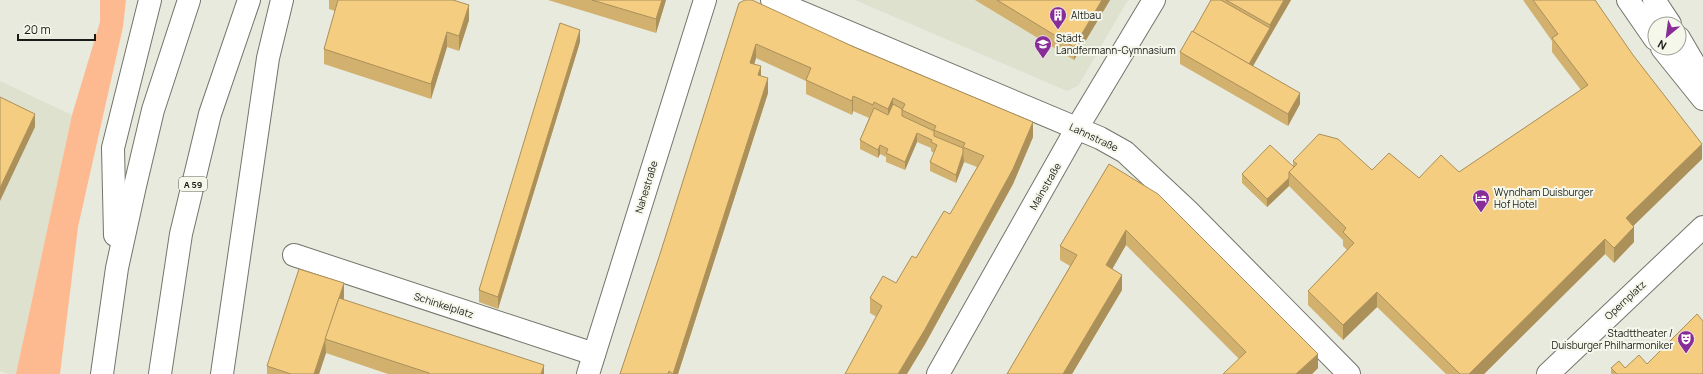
<svg xmlns="http://www.w3.org/2000/svg" width="1703" height="374" font-family="Manrope,sans-serif">
<rect width="100%" height="100%" fill="#e8eade"/>
<g fill="#dee1ce">
<path d="M855,0H1128L1078,86L1067,91Z"/>
<path d="M0,81L72,115L16,374H8L0,371Z"/>
</g>
<path fill="#fdba90" d="M100,0H126L123,27L78,227L60,374H16L72,115L100,22Z"/>
<g fill="none" stroke-linecap="round" stroke-linejoin="round">
<g stroke="#73756b" stroke-width="24">
<g id="minor">
<path d="M772,0L1100,138L1125,152L1187,210L1349,374"/>
<path d="M294,255L594,354"/>
<path d="M588,374L705,0"/>
<path d="M938,374L1077,128L1154,0"/>
<path d="M1548,374L1703,227"/>
</g>
</g>
<g stroke="#73756b" stroke-width="24">
<g id="secondary">
<path d="M1628,0L1655,39"/>
<path d="M1654,0L1670,24"/>
<path d="M1679,38L1703,79"/>
<path d="M1662,48L1703,99"/>
</g>
</g>
<g stroke="#73756b" stroke-width="24">
<g id="motorway">
<path d="M115,235L113,148L150,0"/>
<path d="M102,374L117,268L135,186L153,110L189,0"/>
<path d="M160,374L181,234L210,114L249,0"/>
<path d="M222,374L268,58L282,0"/>
</g>
</g>
<use href="#minor" stroke="#fff" stroke-width="22"/>
<use href="#secondary" stroke="#fff" stroke-width="22"/>
<use href="#motorway" stroke="#fff" stroke-width="22"/>
</g>
<g fill="#d2b06e">
<path d="M329,0H453L469,20L459,51L447,47L431,99L324,64V49L335,11L329,9Z"/>
<path d="M548,0H666L656,33Z"/>
<path d="M975,0H1110L1074,60Z"/>
<path d="M1211,0H1291L1253,66L1300,104L1288,126L1180,64V52L1193,32Z"/>
<path d="M1523,0H1595L1702,159L1633,226L1634,242L1614,263L1605,254L1484,374H1446L1377,307L1343,340L1308,305V291L1347,250L1343,246V240L1289,186L1267,207L1242,183V174L1293,167V161L1372,170L1419,178L1459,172L1581,90L1552,52V41Z"/>
<path d="M739,3L1033,137L1013,184L924,346L870,313V298L896,283L950,214L977,167L964,162L956,183L930,171V162L934,153L931,151V148L917,142L905,170L886,162V157L880,154L878,158L860,149V140L869,118L853,111L852,115L806,94V81L756,58L754,65L761,76L768,93L678,374H620L660,254Z"/>
<path d="M580,42L498,309L479,302V290Z"/>
<path d="M1109,164L1318,368L1312,374H1223L1239,359L1126,245L1112,269L1122,290L1072,374H1007L1070,266L1060,260V246Z"/>
<path d="M344,298L343,300L544,374H388L326,353L319,374H267V366Z"/>
<path d="M1647,364L1703,374H1611V368H1625Z"/>
</g>
<g fill="#ab905a">
<path d="M662,0H666L656,33V19Z"/>
<path d="M1102,0H1110L1074,60V47Z"/>
<path d="M1284,0H1291L1270,36V25Z"/>
<path d="M469,5V20L459,51V36Z"/>
<path d="M1270,28V36L1248,75V66Z"/>
<path d="M580,30V42L498,309V297Z"/>
<path d="M447,32V47L431,99V84Z"/>
<path d="M756,44V58L750,78V63Z"/>
<path d="M761,66V81L758,75Z"/>
<path d="M768,78V93L678,374H673Z"/>
<path d="M1300,93V104L1288,126V114Z"/>
<path d="M853,96V111L852,115V101Z"/>
<path d="M893,98V113L888,124V109Z"/>
<path d="M35,114V127L0,201V188Z"/>
<path d="M1033,122V137L1013,184L924,346L907,374H898Z"/>
<path d="M917,133V142L905,170V162Z"/>
<path d="M1702,144V159L1626,233V218Z"/>
<path d="M880,145V154L878,158V150Z"/>
<path d="M963,153L964,162L956,183V175Z"/>
<path d="M1289,178V186L1267,207V199Z"/>
<path d="M1634,227V242L1614,263V248Z"/>
<path d="M1126,230V245L1106,280V265Z"/>
<path d="M1605,239V254L1484,374H1469Z"/>
<path d="M1122,275V290L1072,374H1063Z"/>
<path d="M344,283V298L330,340L325,339L326,353L319,374H314Z"/>
<path d="M1377,292V307L1343,340V325Z"/>
<path d="M1318,354V368L1312,374H1296Z"/>
<path d="M544,365V374H541Z"/>
</g>
<g fill="#f4cd80" stroke="#ab905a">
<path d="M338,0H453L469,5L459,36L447,32L431,84L324,49Z"/>
<path d="M592,0H662L656,19Z"/>
<path d="M745,0H752L854,47L1033,122L1013,169L924,331L898,374H845L882,306L870,298L883,276L896,283L912,256L916,258L944,211L950,214L984,156L963,147L965,143L934,130L936,126L902,110L905,104L893,98L888,109L874,102L873,105L853,96L852,101L806,80L811,68L756,44L750,63L761,66L758,75L768,78L673,374L669,371L668,374H620L660,254L739,3Z"/>
<path d="M997,0H1102L1074,47Z"/>
<path d="M1211,0H1221L1270,28L1249,64L1193,32Z"/>
<path d="M1226,0H1284L1270,25Z"/>
<path d="M1533,0H1595L1633,55L1702,144L1626,218L1634,227L1614,248L1605,239L1469,374H1460L1377,292L1343,325L1308,291L1354,243L1343,232L1346,228L1289,172L1297,164L1293,161L1319,134L1338,139L1372,170L1389,153L1419,178L1441,155L1459,172L1588,85L1552,38L1558,34Z"/>
<path d="M560,23L580,30L498,297L479,290Z"/>
<path d="M1192,31L1300,93L1288,114L1180,52Z"/>
<path d="M0,97L35,114L0,188Z"/>
<path d="M893,104L902,109V116L934,131V136L963,148V153L956,175L930,162L937,145L931,142L932,140L917,133L905,162L886,153L888,149L880,145L878,150L860,140L874,108L888,115Z"/>
<path d="M1270,145L1294,167L1289,172V178L1267,199L1242,174Z"/>
<path d="M1109,164L1158,194L1318,354L1296,374H1223L1246,352L1126,230L1106,265L1122,275L1063,374H1007L1077,255L1060,246Z"/>
<path d="M299,269L344,283L314,374H291L267,366Z"/>
<path d="M339,298L544,365L541,374H429V373L325,339Z"/>
<path d="M1697,314L1703,321V374H1617L1611,368L1619,361L1625,368L1639,355L1647,364Z"/>
</g>
<defs>
<g id="building-pin" transform="scale(0.9)"><path d="M0 17L-7.5 6A9.5 9.5 0 1 1 7.5 6Z" fill="#882c97" stroke="#f5f7eb"/><path d="M-4-6H4V6H1V3H-1V6H-4ZM-2.5-4.3h1.7v1.8h-1.7ZM.8-4.3h1.7v1.8H.8ZM-2.5-1h1.7V.8h-1.7ZM.8-1h1.7V.8H.8Z" fill="#fff"/></g>
<g id="school-pin" transform="scale(0.9)"><path d="M0 17L-7.5 6A9.5 9.5 0 1 1 7.5 6Z" fill="#882c97" stroke="#f5f7eb"/><path d="M0-5L7-2L0 1L-7-2ZM-4 1L0 2.5L4 1V4Q0 6-4 4Z" fill="#fff"/></g>
<g id="hotel-pin" transform="scale(0.9)"><path d="M0 17L-7.5 6A9.5 9.5 0 1 1 7.5 6Z" fill="#882c97" stroke="#f5f7eb"/><path d="M-6-4.5h1.5V1H6V5H4.5V3h-9V5H-6ZM-4 0a1.8 1.8 0 1 1 3.6 0ZM.5 0V-2.5h3Q6-2.5 6 0Z" fill="#fff"/></g>
<g id="theatre-pin" transform="scale(0.9)"><path d="M0 17L-7.5 6A9.5 9.5 0 1 1 7.5 6Z" fill="#882c97" stroke="#f5f7eb"/><path d="M-5-5.5Q0-4 5-5.5V0Q5 5 0 6Q-5 5-5 0ZM-3.3-2.5H-1v1.5H-3.3ZM1-2.5H3.3v1.5H1ZM-2.8 1Q0 5.5 2.8 1Z" fill="#fff"/></g>
</defs>
<g fill-rule="evenodd">
<use href="#building-pin" x="1058" y="15"/>
<use href="#school-pin" x="1043" y="44"/>
<use href="#hotel-pin" x="1481" y="198"/>
<use href="#theatre-pin" x="1686" y="339"/>
</g>
<g text-anchor="middle" dominant-baseline="central" stroke-width="4" stroke-linejoin="round" paint-order="stroke">
<rect fill="#f5f7eb" stroke="#5c5d57" stroke-width="1" x="179" y="177" width="28" height="14" rx="3"/>
<g font-size="9" font-weight="bold" fill="#1a1b17">
<text x="193" y="184">A 59</text>
</g>
<g font-size="10" fill="#1a1b17" stroke="#f5f7eb" text-anchor="start">
<text x="1071" y="15">Altbau</text>
<text x="1056" y="38">Städt.<tspan x="1056" dy="12">Landfermann-Gymnasium</tspan></text>
<text x="1494" y="192">Wyndham Duisburger<tspan x="1494" dy="12">Hof Hotel</tspan></text>
<text x="1673" y="333" text-anchor="end">Stadttheater /<tspan x="1673" dy="12">Duisburger Philharmoniker</tspan></text>
</g>
<g font-size="10" fill="#1a1b17" stroke="#f5f7eb">
<text transform="translate(1094 137) rotate(25)">Lahnstraße</text>
<text transform="translate(1045 186) rotate(-60)">Mainstraße</text>
<text transform="translate(646 187) rotate(-73)">Nahestraße</text>
<text transform="translate(1625 300) rotate(-43)">Opernplatz</text>
<text transform="translate(444 305) rotate(18)">Schinkelplatz</text>
</g>
</g>
<g transform="translate(1667 36) rotate(209)"><circle r="19" fill="#f5f7eb" stroke="#9d9f96"/>
<path d="M0-3L7 15L0 10L-7 15Z" fill="#882c97"/>
<text y="-6" font-size="11" font-weight="bold" text-anchor="middle" fill="#1a1b17">N</text>
</g>
<path d="M18 34v6h77v-6" fill="none" stroke="#1a1b17" stroke-width="2"/>
<text x="24" y="34" font-size="12" fill="#1a1b17" stroke="#f5f7eb" stroke-width="3" paint-order="stroke">20 m</text>
</svg>
